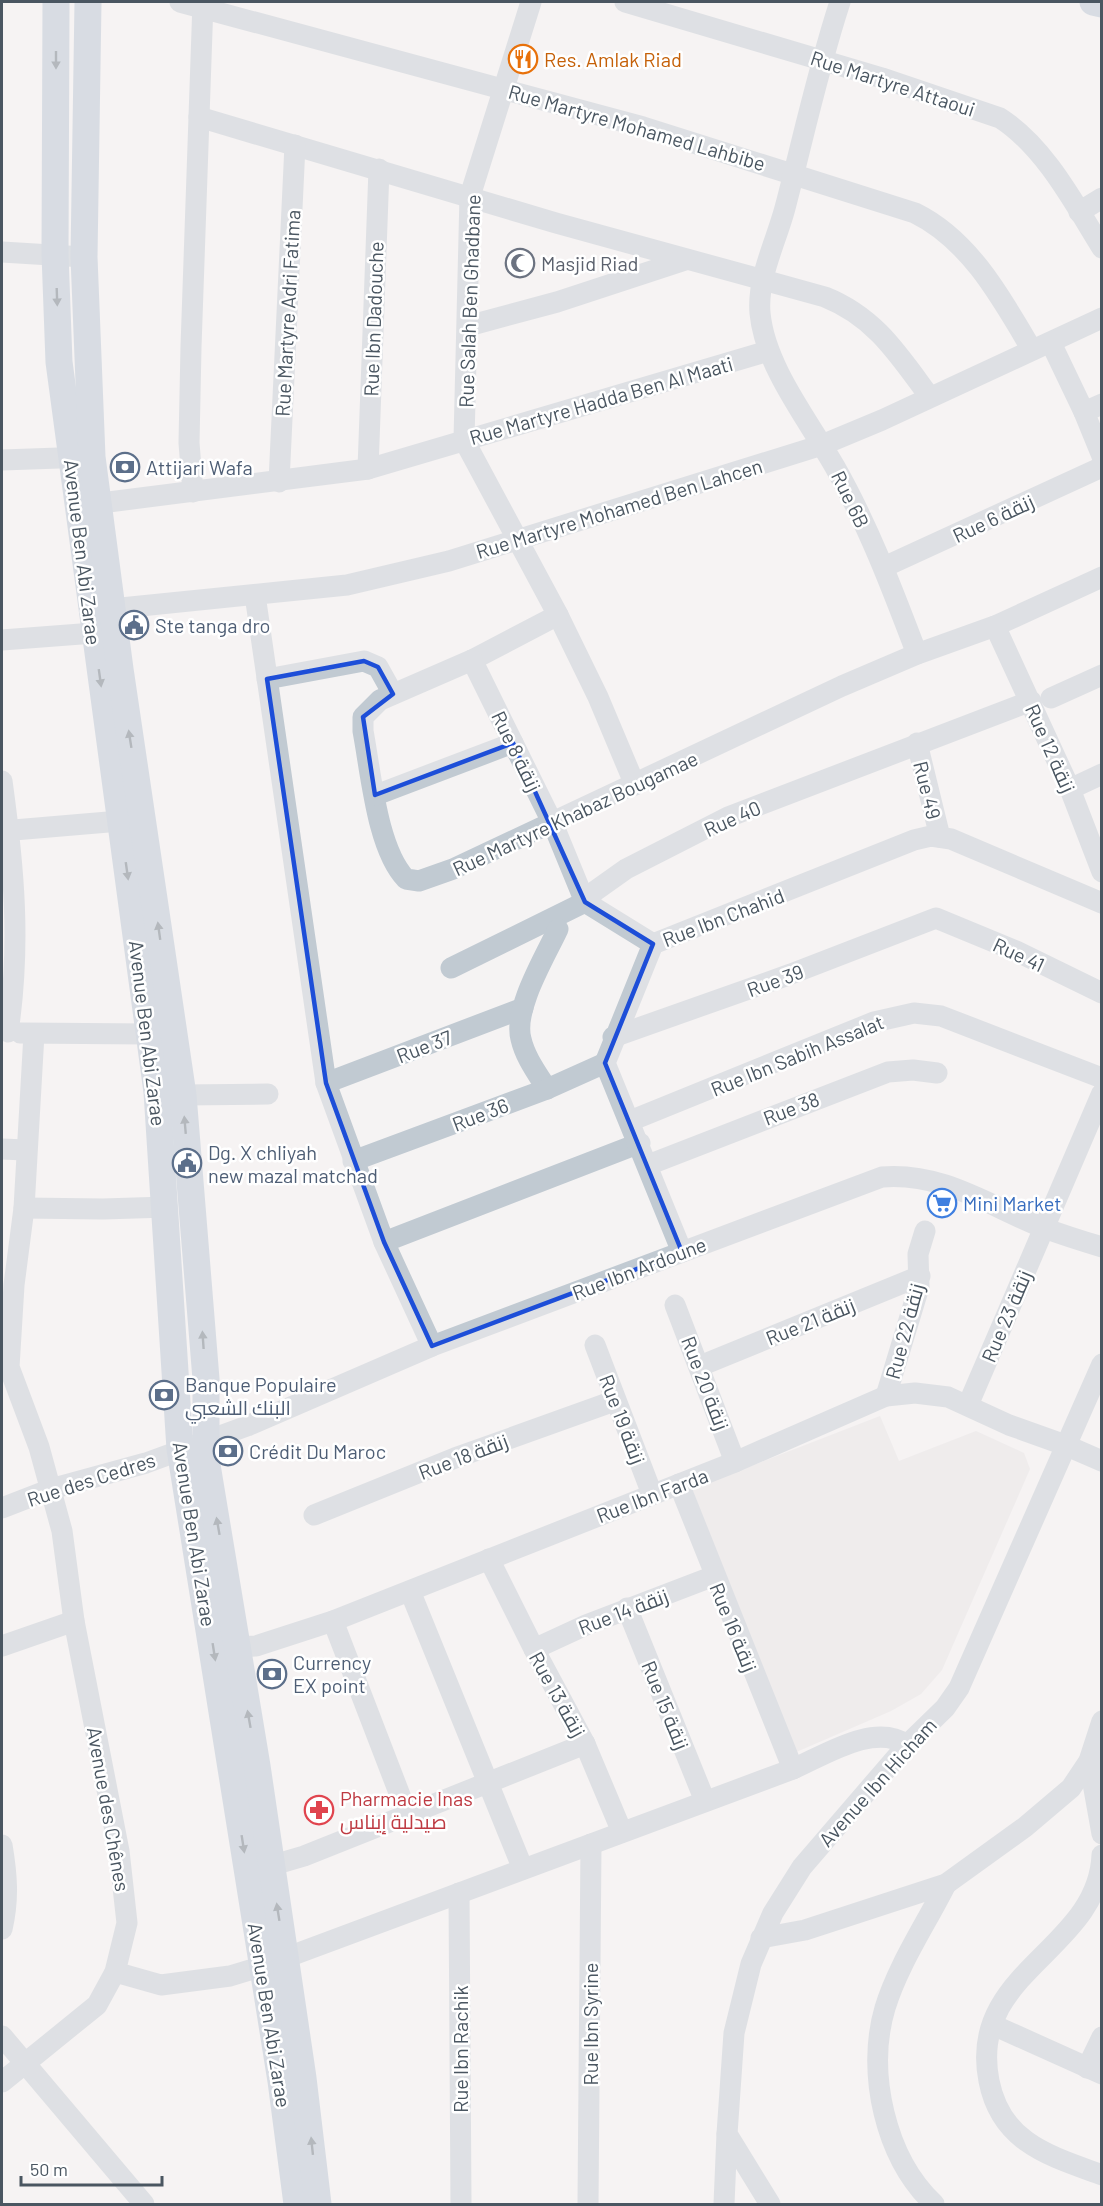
<svg xmlns="http://www.w3.org/2000/svg" width="1103" height="2206" font-family="Barlow,Cairo,sans-serif">
<rect width="100%" height="100%" fill="#f5f3f3"/>
<path fill="#e6e4e5" d="M880,1416L899,1461L976,1431L1024,1453L1030,1469L942,1670L921,1694L891,1711L794,1753L692,1489Z"/>
<g fill="none" stroke-linecap="round" stroke-linejoin="round">
<g stroke="#c1cad2" stroke-width="21">
<path d="M180,2L643,127L915,213C970,240 1002,299 1032,350"/>
<path d="M531,2L470,196L464,440L558,615L598,697L635,785"/>
<path d="M625,2L882,78L1000,118C1045,147 1074,203 1102,248"/>
<path d="M840,2C818,69 803,139 785,208C776,242 757,278 760,313C765,367 809,421 835,467C869,527 893,591 917,654"/>
<path d="M199,117L556,223L825,297C875,317 898,354 929,396"/>
<path d="M1079,212L1102,198"/>
<path d="M2,252L84,257"/>
<path d="M468,326L557,302L685,260"/>
<path d="M1051,343L1084,412L1102,456"/>
<path d="M1084,412L1102,404"/>
<path d="M2,460L88,457"/>
<path d="M368,469L379,169"/>
<path d="M279,482L295,145"/>
<path d="M193,492L189,443L191,347L203,2"/>
<path d="M85,505L368,469L768,351"/>
<path d="M884,567L1102,467"/>
<path d="M255,595L326,1083L384,1242L432,1346"/>
<path d="M111,609L347,585L449,561L822,445L882,420L1102,318"/>
<path d="M558,615L472,660L380,700L363,717V731C371,773 377,849 406,879L419,881L453,869L842,686L917,654L995,626L1102,577"/>
<path d="M995,626L1070,789L1102,872"/>
<path d="M2,640L94,633"/>
<path d="M472,660L553,824L585,902L653,944"/>
<path d="M267,679L364,661L378,667L393,694"/>
<path d="M1051,698L1102,675"/>
<path d="M917,743L940,837"/>
<path d="M2,781C14,868 21,944 8,1032"/>
<path d="M1070,789L1102,774"/>
<path d="M376,795L513,743"/>
<path d="M2,831L120,821"/>
<path d="M451,968L585,902L595,891L626,869L728,817L1031,701"/>
<path d="M20,1033L148,1034"/>
<path d="M613,1037L791,974L936,918L1016,951L1102,993"/>
<path d="M326,1083L523,1008"/>
<path d="M547,1089C537,1073 525,1057 521,1039C513,1009 545,957 558,929"/>
<path d="M183,1095L268,1094"/>
<path d="M630,1121L874,1022L914,1013L941,1016L1102,1078"/>
<path d="M2,1149L25,1150"/>
<path d="M353,1161L547,1089L605,1063"/>
<path d="M648,1165L888,1072L913,1070L937,1073"/>
<path d="M24,1208L103,1209L167,1207"/>
<path d="M384,1242L640,1143"/>
<path d="M682,1252L605,1063L653,944L914,840L931,836L951,839L1102,903"/>
<path d="M675,1305L735,1462"/>
<path d="M595,1345L652,1494"/>
<path d="M700,1366L920,1276"/>
<path d="M886,1396L919,1287L918,1254L925,1231"/>
<path d="M968,1405L1102,1093"/>
<path d="M679,1484L793,1769"/>
<path d="M2,1508L51,1489L146,1463L247,1426L432,1346L882,1177C943,1172 989,1206 1044,1228C1063,1235 1082,1241 1102,1247"/>
<path d="M314,1515L455,1458L614,1401"/>
<path d="M489,1559L534,1649L585,1744L622,1832"/>
<path d="M410,1591L523,1869"/>
<path d="M627,1608L705,1801"/>
<path d="M333,1621L408,1816"/>
<path d="M2,1646L74,1621"/>
<path d="M236,1647L256,1646L333,1621L735,1462L886,1396L915,1393L948,1397L1009,1425L1065,1445L1102,1461"/>
<path d="M534,1649L586,1625L714,1576"/>
<path d="M1089,1761L1102,1834"/>
<path d="M2,1845C7,1875 9,1899 2,1929"/>
<path d="M1102,1855C1098,1951 967,1971 989,2081C1001,2143 1050,2156 1102,2175"/>
<path d="M270,1866L304,1856L585,1744"/>
<path d="M459,1893L461,2204"/>
<path d="M761,1938L805,1930L946,1884L1025,1827L1071,1788L1089,1761L1102,1721"/>
<path d="M285,1958L793,1769C825,1755 875,1722 907,1745"/>
<path d="M115,1972L161,1985L230,1976L263,1966"/>
<path d="M993,2025L1102,2074"/>
<path d="M2,2036L144,2204"/>
<path d="M1087,2068L1102,2037"/>
<path d="M2,2082L97,2005L115,1972L127,1923L119,1851L74,1621L62,1531L39,1447L9,1367L14,1285L24,1208L34,1034"/>
<path d="M588,2204L591,1844"/>
<path d="M724,2204L727,2134"/>
<path d="M770,2204L727,2134L734,2033L751,1964L773,1913L802,1867L907,1745L945,1708L959,1688L1102,1364"/>
<path d="M934,2204C885,2158 866,2072 885,2008C898,1965 926,1924 946,1884"/>
</g>
<g stroke="#b3c2d1" stroke-width="27">
<path d="M56,2L55,254L59,362L157,1092L180,1449L281,2081L297,2204"/>
<path d="M88,2L84,257L92,457L120,669L183,1095L206,1379V1459L257,1766L303,2078L318,2204"/>
<path d="M1093,2L1102,4"/>
</g>
</g>
<defs><path id="oneway-solid" d="M-6-.8H1V-3.2L6.5 0L1 3.2V.8H-6Z" transform="scale(1.5)"/></defs>
<g fill="#64717d">
<use href="#oneway-solid" transform="translate(56 60) rotate(90)"/>
<use href="#oneway-solid" transform="translate(57 297) rotate(88)"/>
<use href="#oneway-solid" transform="translate(100 678) rotate(82)"/>
<use href="#oneway-solid" transform="translate(130 739) rotate(-99)"/>
<use href="#oneway-solid" transform="translate(127 871) rotate(82)"/>
<use href="#oneway-solid" transform="translate(159 931) rotate(-98)"/>
<use href="#oneway-solid" transform="translate(185 1125) rotate(-95)"/>
<use href="#oneway-solid" transform="translate(203 1340) rotate(-94)"/>
<use href="#oneway-solid" transform="translate(218 1526) rotate(-100)"/>
<use href="#oneway-solid" transform="translate(214 1652) rotate(81)"/>
<use href="#oneway-solid" transform="translate(249 1719) rotate(-100)"/>
<use href="#oneway-solid" transform="translate(243 1844) rotate(81)"/>
<use href="#oneway-solid" transform="translate(278 1912) rotate(-99)"/>
<use href="#oneway-solid" transform="translate(312 2146) rotate(-96)"/>
</g>
<path d="M0 0H1103V2206H0ZM364,661L378,667L393,694L363,717L375,795L513,743L585,902L653,944L605,1063L682,1252L432,1346L384,1242L326,1083L267,679Z" fill="#f5f3f3" fill-opacity=".55" fill-rule="evenodd"/>
<path fill="none" stroke="#1d4ed8" stroke-width="4.5" stroke-linejoin="round" d="M364,661L378,667L393,694L363,717L375,795L513,743L585,902L653,944L605,1063L682,1252L432,1346L384,1242L326,1083L267,679Z"/>
<defs>
<g id="restaurant-ring" transform="scale(1.5)"><circle r="9.5" fill="#fff" stroke="#e8710a" stroke-width="1.5"/><path d="M-5-6h1v4h1v-4h1v4h1v-4h1v5L-1.5 .5V6h-2V.5L-5-1ZM5-6V6H3V1.5H1.5Q1.5-4 5-6Z" fill="#e8710a"/></g>
<g id="mosque-ring" transform="scale(1.5)"><circle r="9.5" fill="#fff" stroke="#6b7280" stroke-width="1.5"/><path d="M3.5-4.9A6 6 0 1 0 3.5 4.9A5 5 0 1 1 3.5-4.9Z" fill="#6b7280"/></g>
<g id="bank-ring" transform="scale(1.5)"><circle r="9.5" fill="#fff" stroke="#5c6f8a" stroke-width="1.5"/><path d="M-6-4H6V4H-6ZM0-2.3a2.3 2.3 0 1 0 0 4.6a2.3 2.3 0 1 0 0-4.6Z" fill="#5c6f8a"/></g>
<g id="civic-ring" transform="scale(1.5)"><circle r="9.5" fill="#fff" stroke="#5c6f8a" stroke-width="1.5"/><path d="M-.6-6.5H3V-4.5H.6V-3L4-1V1h2V6H-6V1h2V-1L-.6-3ZM-1.2 2.5V6h2.4V2.5Z" fill="#5c6f8a"/></g>
<g id="supermarket-ring" transform="scale(1.5)"><circle r="9.5" fill="#fff" stroke="#3f7fe0" stroke-width="1.5"/><path d="M-6-5.5h2.5l.6 2H6L4.5 2H-2.5L-4.4-4H-6ZM-1.5 3.2a1.3 1.3 0 1 0 .1 0ZM3 3.2a1.3 1.3 0 1 0 .1 0Z" fill="#3f7fe0"/></g>
<g id="pharmacy-ring" transform="scale(1.5)"><circle r="9.5" fill="#fff" stroke="#e0444e" stroke-width="1.5"/><path d="M-2-6h4v4h4v4h-4v4h-4v-4h-4v-4h4Z" fill="#e0444e"/></g>
</defs>
<g fill-rule="evenodd">
<use href="#restaurant-ring" x="523" y="59"/>
<use href="#mosque-ring" x="520" y="263"/>
<use href="#bank-ring" x="125" y="467"/>
<use href="#civic-ring" x="134" y="625"/>
<use href="#civic-ring" x="187" y="1163"/>
<use href="#supermarket-ring" x="942" y="1203"/>
<use href="#bank-ring" x="164" y="1395"/>
<use href="#bank-ring" x="228" y="1451"/>
<use href="#bank-ring" x="272" y="1674"/>
<use href="#pharmacy-ring" x="319" y="1810"/>
</g>
<g text-anchor="middle" dominant-baseline="central" stroke-width="5" stroke-linejoin="round" paint-order="stroke">
<g font-size="20" fill="#c56008" stroke="#fff" text-anchor="start">
<text x="544" y="59">Res. Amlak Riad</text>
</g>
<g font-size="20" fill="#4a5661" stroke="#fff">
<text transform="translate(893 83) rotate(18)">Rue Martyre Attaoui</text>
<text transform="translate(637 127) rotate(16)">Rue Martyre Mohamed Lahbibe</text>
<text transform="translate(469 301) rotate(-88)">Rue Salah Ben Ghadbane</text>
<text transform="translate(287 313) rotate(-87)">Rue Martyre Adri Fatima</text>
<text transform="translate(373 319) rotate(-88)">Rue Ibn Dadouche</text>
<text transform="translate(601 400) rotate(-16)">Rue Martyre Hadda Ben Al Maati</text>
<text transform="translate(851 499) rotate(64)">Rue 6B</text>
<text transform="translate(619 508) rotate(-17)">Rue Martyre Mohamed Ben Lahcen</text>
<text transform="translate(993 518) rotate(-25)">Rue 6 زنقة</text>
<text transform="translate(83 552) rotate(83)">Avenue Ben Abi Zarae</text>
<text transform="translate(1051 748) rotate(66)">Rue 12 زنقة</text>
<text transform="translate(517 751) rotate(64)">Rue 8 زنقة</text>
<text transform="translate(928 790) rotate(76)">Rue 49</text>
<text transform="translate(575 813) rotate(-25)">Rue Martyre Khabaz Bougamae</text>
<text transform="translate(732 818) rotate(-24)">Rue 40</text>
<text transform="translate(723 917) rotate(-21)">Rue Ibn Chahid</text>
<text transform="translate(1019 954) rotate(25)">Rue 41</text>
<text transform="translate(775 980) rotate(-20)">Rue 39</text>
<text transform="translate(148 1033) rotate(83)">Avenue Ben Abi Zarae</text>
<text transform="translate(424 1046) rotate(-21)">Rue 37</text>
<text transform="translate(797 1055) rotate(-22)">Rue Ibn Sabih Assalat</text>
<text transform="translate(791 1108) rotate(-21)">Rue 38</text>
<text transform="translate(480 1114) rotate(-21)">Rue 36</text>
<text transform="translate(639 1268) rotate(-21)">Rue Ibn Ardoune</text>
<text transform="translate(1006 1316) rotate(-67)">Rue 23 زنقة</text>
<text transform="translate(810 1321) rotate(-22)">Rue 21 زنقة</text>
<text transform="translate(904 1331) rotate(-75)">Rue 22 زنقة</text>
<text transform="translate(706 1383) rotate(69)">Rue 20 زنقة</text>
<text transform="translate(623 1419) rotate(69)">Rue 19 زنقة</text>
<text transform="translate(463 1456) rotate(-21)">Rue 18 زنقة</text>
<text transform="translate(91 1479) rotate(-18)">Rue des Cedres</text>
<text transform="translate(652 1495) rotate(-21)">Rue Ibn Farda</text>
<text transform="translate(195 1534) rotate(81)">Avenue Ben Abi Zarae</text>
<text transform="translate(623 1611) rotate(-21)">Rue 14 زنقة</text>
<text transform="translate(734 1627) rotate(68)">Rue 16 زنقة</text>
<text transform="translate(558 1694) rotate(61)">Rue 13 زنقة</text>
<text transform="translate(666 1705) rotate(68)">Rue 15 زنقة</text>
<text transform="translate(877 1782) rotate(-48)">Avenue Ibn Hicham</text>
<text transform="translate(109 1809) rotate(80)">Avenue des Chênes</text>
<text transform="translate(270 2015) rotate(81)">Avenue Ben Abi Zarae</text>
<text transform="translate(590 2024) rotate(-90)">Rue Ibn Syrine</text>
<text transform="translate(460 2049) rotate(-90)">Rue Ibn Rachik</text>
</g>
<g font-size="20" fill="#5b616d" stroke="#fff" text-anchor="start">
<text x="541" y="263">Masjid Riad</text>
</g>
<g font-size="20" fill="#4e5e75" stroke="#fff" text-anchor="start">
<text x="146" y="467">Attijari Wafa</text>
<text x="155" y="625">Ste tanga dro</text>
<text x="208" y="1152">Dg. X chliyah<tspan x="208" dy="23">new mazal matchad</tspan></text>
<text x="185" y="1384">Banque Populaire<tspan x="185" dy="23">البنك الشعبي</tspan></text>
<text x="249" y="1451">Crédit Du Maroc</text>
<text x="293" y="1662">Currency<tspan x="293" dy="23">EX point</tspan></text>
</g>
<g font-size="20" fill="#366cbe" stroke="#fff" text-anchor="start">
<text x="963" y="1203">Mini Market</text>
</g>
<g font-size="20" fill="#be3a42" stroke="#fff" text-anchor="start">
<text x="340" y="1798">Pharmacie Inas<tspan x="340" dy="23">صيدلية إيناس</tspan></text>
</g>
</g>
<rect width="1103" height="2206" fill="none" stroke="#4a5661" stroke-width="6"/>
<path d="M21 2176v9h141v-9" fill="none" stroke="#4a5661" stroke-width="3"/>
<text x="30" y="2176" font-size="18" fill="#4a5661" stroke="#ffffff" stroke-width="4.5" paint-order="stroke">50 m</text>
</svg>
